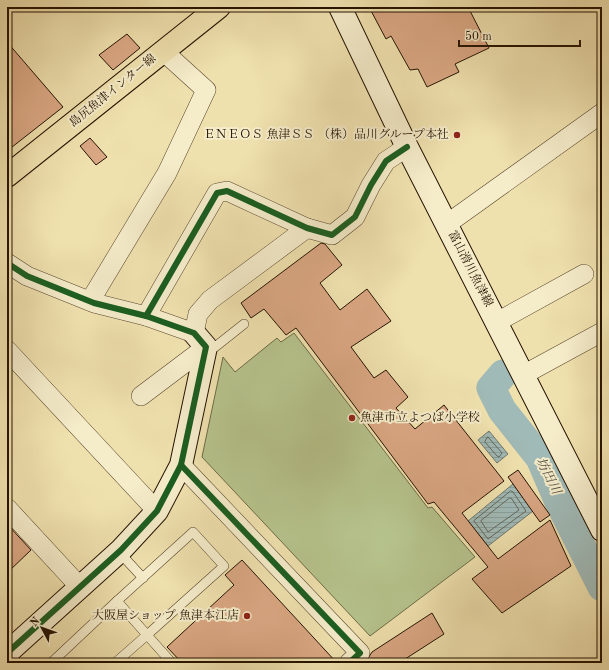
<svg xmlns="http://www.w3.org/2000/svg" width="609" height="670" font-family="'Old Standard TT','Noto Serif JP',serif">
<defs>
<pattern id="water-rules" width="6" height="5" patternUnits="userSpaceOnUse"><rect width="6" height="5" fill="#a0bab7"/><path d="M0 2.5h6" fill="none" stroke="#8a9f9c"/></pattern>
</defs>
<rect width="100%" height="100%" fill="#efe1ae"/>
<filter id="stains"><feTurbulence type="fractalNoise" baseFrequency=".005" numOctaves="4"/><feColorMatrix values="0 0 0 0 .2 0 0 0 0 .09 0 0 0 0 .02 0 0 0 .5 -.17"/></filter>
<radialGradient id="worn" r=".72"><stop offset=".6" stop-color="#630" stop-opacity="0"/><stop offset="1" stop-color="#630" stop-opacity=".3"/></radialGradient>
<path fill="#b6c38c" stroke="#6e6b46" d="M294,333L428,508L432,507L475,557L370,636L202,457L223,357L235,372L277,338L281,342Z"/>
<g fill="url(#water-rules)" stroke="#6f776e">
<path d="M489,431L508,454L497,463L478,440Z"/>
<path d="M513,484L533,511L488,546L468,521Z"/>
</g>
<g fill="none" stroke-linecap="round" stroke-linejoin="round">
<g stroke="#62665c" stroke-width="1">
<path d="M488,437L502,453L499,457L497,456L485,442Z"/>
<path d="M511,491L513,492L526,511L488,539L474,521Z"/>
<path d="M510,498L512,499L519,510L488,532L481,521Z"/>
</g>
<path stroke="#a0bab7" stroke-width="29" d="M503,374L491,388L502,410L540,458L559,502L602,587"/>
</g>
<g fill="#d9a783" stroke="#251300">
<path d="M369,7H428L430,11L441,7H468L489,48L455,64L459,72L427,87L418,69L410,70L391,36L386,39Z"/>
<path d="M127,34L140,48L113,70L99,55Z"/>
<path d="M7,42L63,107L7,151Z"/>
<path d="M90,138L107,157L96,165L80,146Z"/>
<path d="M321,243L325,244L342,265L320,283L340,310L367,289L391,321L351,347L374,378L386,370L408,397L396,408L415,429L444,405L504,481L462,513L498,559L550,520L571,566L502,613L472,579L488,567L434,502L428,504L296,328L286,335L264,309L251,318L241,303Z"/>
<path d="M518,470L550,515L540,522L508,477Z"/>
<path d="M7,524L31,550L7,573Z"/>
<path d="M242,560L337,663H182L167,647L234,585L225,575Z"/>
<path d="M432,613L444,634L399,663H365L372,652Z"/>
</g>
<g fill="none" stroke-linecap="round" stroke-linejoin="round">
<g stroke="#58462c" stroke-width="10">
<g id="lane">
<path d="M206,347H215L244,324"/>
<path d="M119,552L143,578"/>
<path d="M117,601L193,532L224,566L147,635L172,663"/>
<path d="M51,663L117,601L147,635L115,663"/>
</g>
</g>
<g stroke="#58462c" stroke-width="20">
<g id="street">
<path d="M447,224L602,113"/>
<path d="M7,263L27,276L94,303L146,316L194,333L198,314L210,300L307,228"/>
<path d="M90,301L167,173L206,90L163,51"/>
<path d="M146,316L217,193L227,191L307,228L332,235L355,217L371,185L386,161L407,147"/>
<path d="M497,322L584,274"/>
<path d="M7,350L157,511"/>
<path d="M523,375L602,332"/>
<path d="M141,396L206,347"/>
<path d="M181,465L360,653L349,663"/>
<path d="M7,508L80,587"/>
</g>
</g>
<g stroke="#251300" stroke-width="24">
<g id="secondary">
<path d="M340,7L407,147L602,530"/>
<path d="M7,653L121,550L157,511L181,465L206,347L194,333"/>
</g>
</g>
<g stroke="#251300" stroke-width="24">
<path id="primary" d="M7,176L219,7"/>
</g>
<use href="#lane" stroke="#f5ecca" stroke-width="9"/>
<use href="#street" stroke="#f5ecca" stroke-width="19"/>
<use href="#secondary" stroke="#f5ecca" stroke-width="22"/>
<use href="#primary" stroke="#efe1ae" stroke-width="22"/>
<g stroke="#f5ecca" stroke-width="8">
<g id="cycleway">
<path d="M7,263L27,276L94,303L146,316L194,333L206,347L181,465L157,511L121,550L7,653"/>
<path d="M146,316L217,193L227,191L307,228L332,235L355,217L371,185L386,161L407,147"/>
<path d="M181,465L360,653L349,663"/>
</g>
</g>
<use href="#cycleway" stroke="#1b5e20" stroke-width="6"/>
</g>
<g fill="#8f2418" stroke="#f5ecca" stroke-width="1.5">
<circle cx="457" cy="135" r="4"/>
<circle cx="352" cy="418" r="4"/>
<circle cx="247" cy="616" r="4"/>
</g>
<g text-anchor="middle" dominant-baseline="central" stroke-width="4" stroke-linejoin="round" paint-order="stroke">
<g font-size="12" fill="#251300" stroke="#f5ecca">
<text transform="translate(113 91) rotate(-39)">島尻魚津インター線</text>
<text transform="translate(470 269) rotate(63)">富山滑川魚津線</text>
</g>
<g font-size="12" fill="#251300" stroke="#f5ecca" text-anchor="end">
<text x="449" y="135">ＥＮＥＯＳ 魚津ＳＳ （株）品川グループ本社</text>
<text x="360" y="418" text-anchor="start">魚津市立よつば小学校</text>
<text x="239" y="616">大阪屋ショップ 魚津本江店</text>
</g>
<g font-size="13" font-style="italic" fill="#504d40" stroke="#f5ecca">
<text transform="translate(548 476) rotate(63)">坊田川</text>
</g>
</g>
<rect width="609" height="670" fill="none" stroke="#efe1ae" stroke-width="24"/>
<rect x="8" y="8" width="593" height="654" fill="none" stroke="#251300" stroke-width="2"/>
<rect x="12" y="12" width="585" height="646" fill="none" stroke="#251300"/>
<g transform="translate(42 628) rotate(311)" stroke="#f5ecca" stroke-width="3" paint-order="stroke">
<path d="M0-3L7 15L0 10L-7 15Z" fill="#251300"/>
<text y="-6" font-size="11" font-weight="bold" text-anchor="middle" fill="#251300">N</text>
</g>
<path d="M459 40v6h121v-6" fill="none" stroke="#251300" stroke-width="2"/>
<text x="465" y="40" font-size="12" fill="#251300" stroke="#f5ecca" stroke-width="3" paint-order="stroke">50 m</text>
<rect width="100%" height="100%" filter="url(#stains)"/>
<rect width="100%" height="100%" fill="url(#worn)"/>
</svg>
